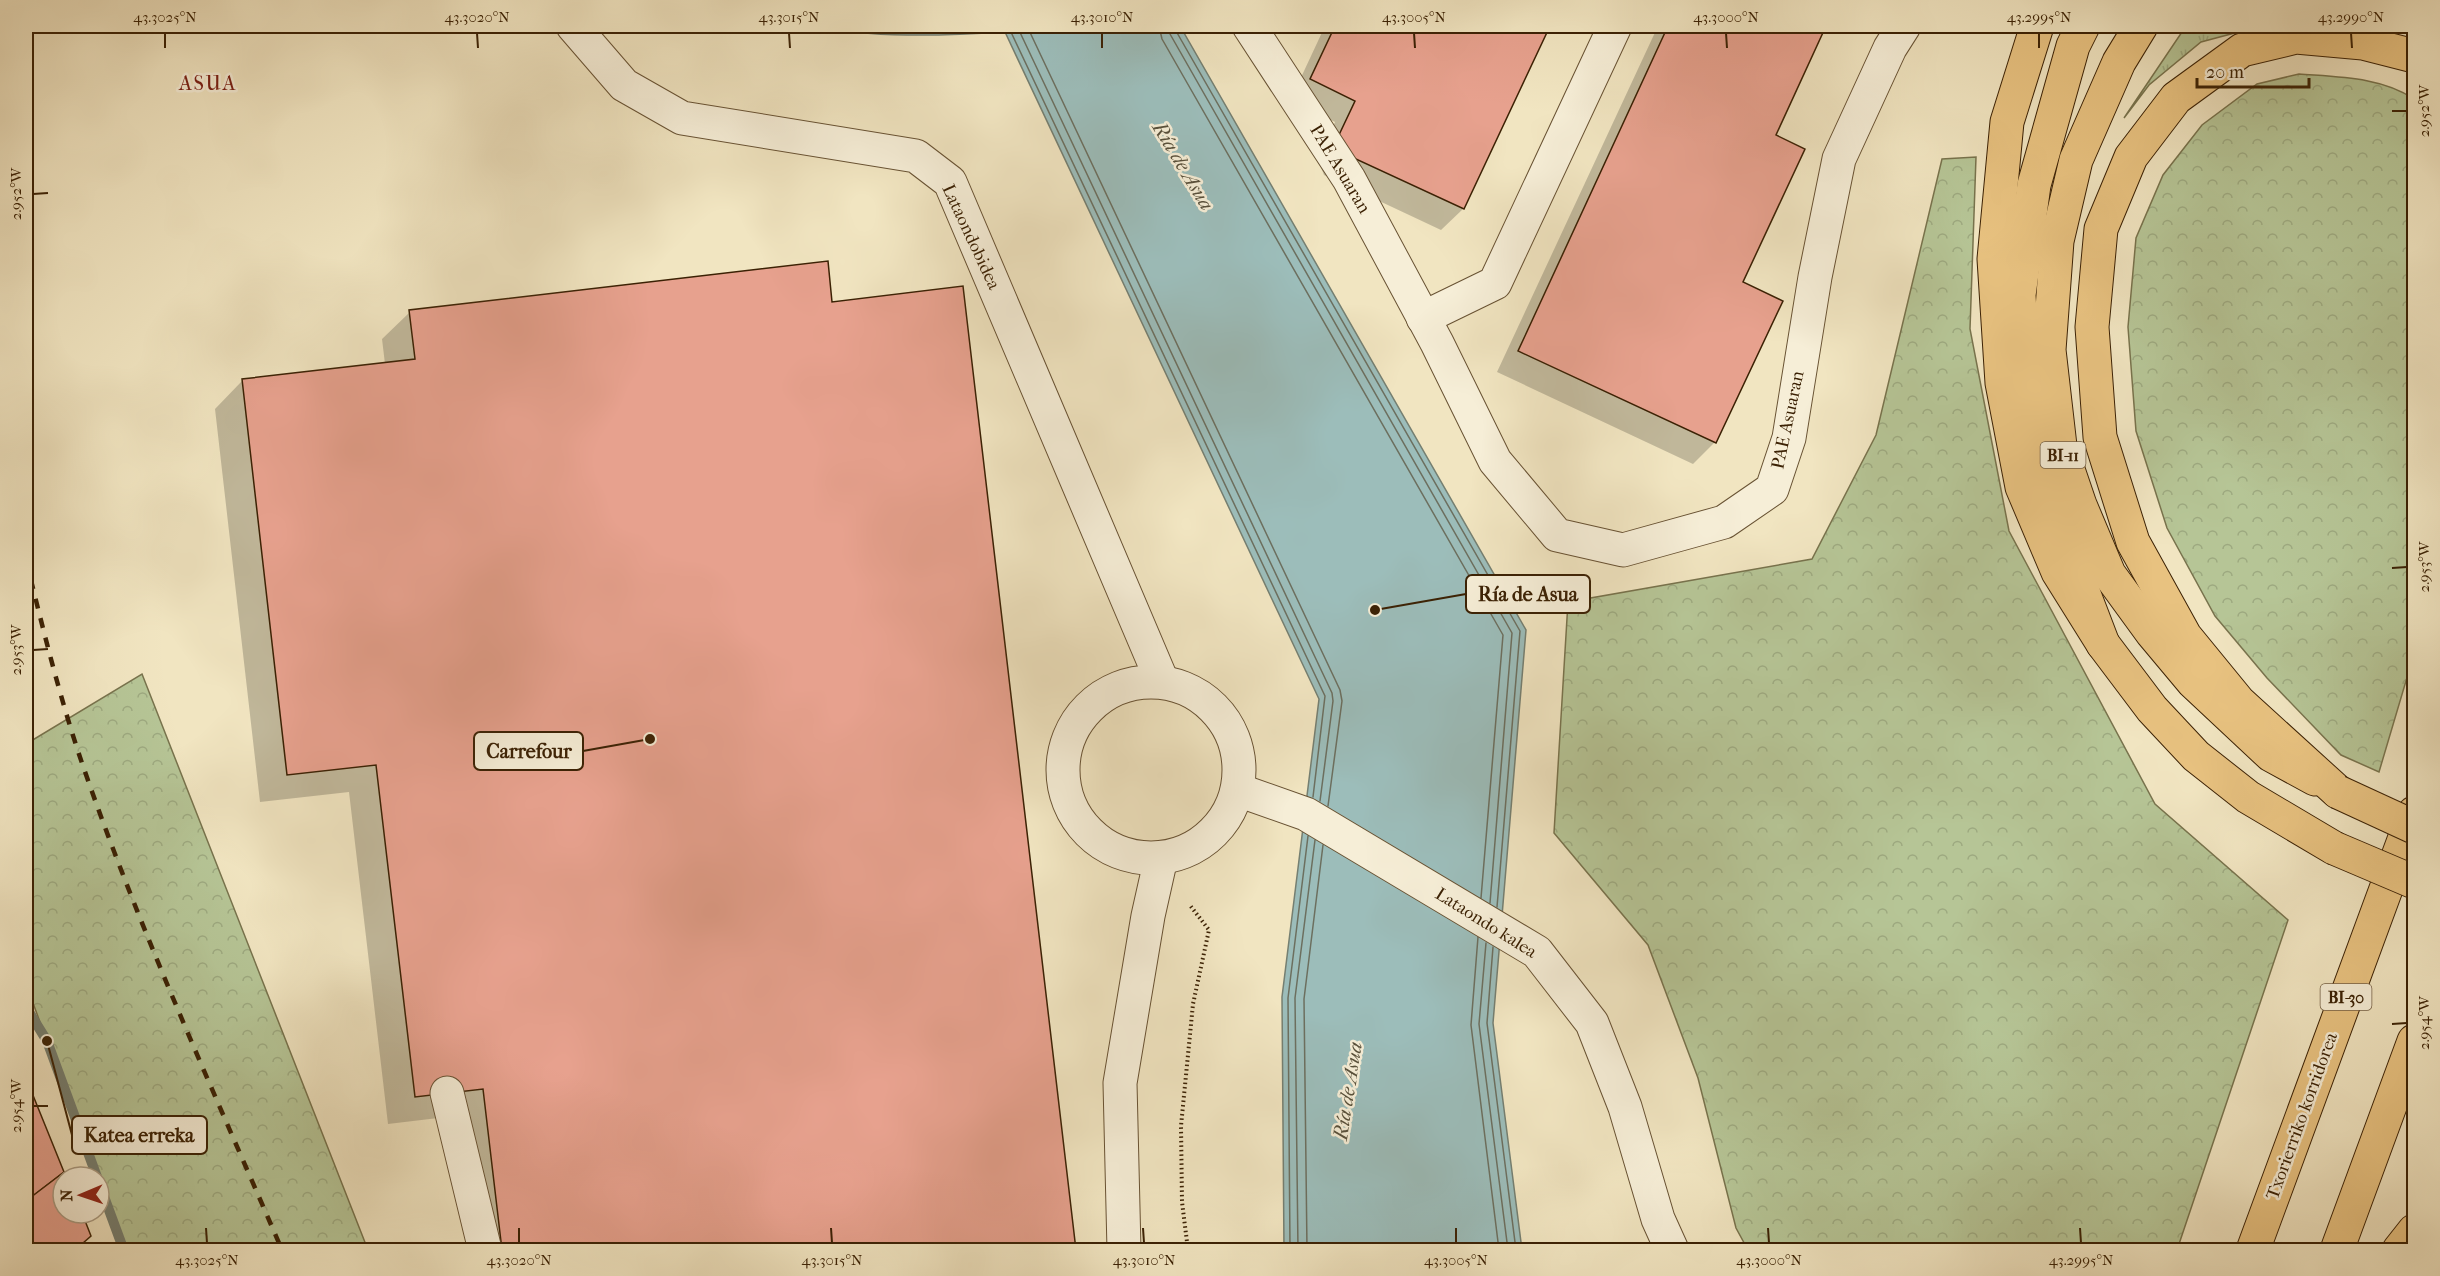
<svg xmlns="http://www.w3.org/2000/svg" width="2440" height="1276" font-family="'IM FELL French Canon',serif">
<defs>
<pattern id="grass-tufts" width="24" height="20" patternUnits="userSpaceOnUse" patternTransform="scale(1.5)"><rect width="24" height="20" fill="#b6c596"/><path d="M3 7l-1-3M5 7V3M7 7l1-3M15 17l-1-3M17 17v-4M19 17l1-3" fill="none" stroke="#9da980"/></pattern>
<pattern id="forest-crowns" width="20" height="18" patternUnits="userSpaceOnUse" patternTransform="scale(1.5)"><rect width="20" height="18" fill="#b6c596"/><path d="M2 6a3 3 0 1 1 6 0M12 15a3 3 0 1 1 6 0" fill="none" stroke="#9da980"/></pattern>
</defs>
<rect width="100%" height="100%" fill="#f1e5c1"/>
<filter id="stains"><feTurbulence type="fractalNoise" baseFrequency=".00333" numOctaves="4"/><feColorMatrix values="0 0 0 0 .2 0 0 0 0 .09 0 0 0 0 .02 0 0 0 .5 -.17"/></filter>
<radialGradient id="worn" r=".72"><stop offset=".6" stop-color="#630" stop-opacity="0"/><stop offset="1" stop-color="#630" stop-opacity=".3"/></radialGradient>
<path fill="url(#grass-tufts)" stroke="#78734d" stroke-width="1.5" d="M2186,26H2261L2201,42L2149,85L2124,118Z"/>
<g fill="url(#forest-crowns)" stroke="#78734d" stroke-width="1.5">
<path d="M2299,74C2338,77 2382,77 2414,99V654L2379,772L2341,755L2267,678L2215,616L2167,528L2136,431L2128,327L2136,238L2163,175L2202,125L2257,84Z"/>
<path d="M1976,157L1970,329L2009,531L2155,804L2288,920L2177,1250H1748L1736,1228L1698,1078L1648,945L1554,833L1568,602L1812,559L1876,435L1942,159Z"/>
<path d="M142,674L368,1250H119L123,1247L99,1183V1177H97L26,984V744Z"/>
</g>
<path fill="#9cbdba" stroke="#757f71" stroke-width="1.5" d="M811,26H1180L1526,630L1493,1023L1522,1250H1284L1282,997L1319,699L1005,32C942,36 872,38 811,26Z"/>
<g fill="#0003">
<path d="M1325,26H1548L1463,209L1441,230L1324,175L1318,160L1335,122L1290,101Z"/>
<path d="M1658,26H1825L1774,135L1741,283L1781,301L1714,443L1693,464L1497,372Z"/>
<path d="M962,288L1074,1250H471L455,1116L388,1124L349,792L260,802L215,409L242,381L385,364L382,339L410,312L831,303Z"/>
<path d="M26,1082L65,1177H63V1213H80L89,1235L74,1250H26Z"/>
</g>
<g fill="none" stroke-linecap="round" stroke-linejoin="round">
<g stroke="#6c6f5f" stroke-width="1.5">
<path d="M850,26L954,29L1004,26L1010,30L1325,696L1313,797"/>
<path d="M1017,26L1332,693L1333,701L1320,801"/>
<path d="M1027,26L1340,690L1342,701L1328,806"/>
<path d="M1159,26L1162,39L1503,635L1481,898"/>
<path d="M1168,26L1170,34L1512,633L1490,903"/>
<path d="M1176,26V31L1520,631L1497,907"/>
<path d="M1478,937L1471,1025L1499,1250"/>
<path d="M1486,943L1479,1024L1508,1250"/>
<path d="M1493,947L1487,1023L1516,1250"/>
<path d="M1290,1250L1288,998L1308,836"/>
<path d="M1298,1250L1295,998L1315,840"/>
<path d="M1307,1250L1304,999L1323,845"/>
</g>
<g stroke="#757f71" stroke-width="10">
<path d="M26,1007L47,1041L97,1177"/>
<path d="M99,1183L123,1248L119,1250"/>
</g>
</g>
<g fill="#e7a18e" stroke="#3b2104" stroke-width="1.5">
<path d="M1335,26H1550L1464,209L1345,154L1338,137L1355,101L1310,79Z"/>
<path d="M1668,26H1826L1776,135L1805,149L1743,282L1783,301L1716,443L1518,351Z"/>
<path d="M828,261L832,302L963,286L1076,1250H502L483,1089L415,1097L376,765L287,775L242,379L415,359L409,310Z"/>
<path d="M26,1078L64,1172L26,1201Z"/>
<path d="M64,1172L67,1177H63V1213H82L91,1236L75,1250H26V1201Z"/>
</g>
<g fill="none" stroke-linecap="round" stroke-linejoin="round">
<g stroke="#685233" stroke-width="35">
<g id="minor">
<path d="M573,26L624,85L682,118L916,156L950,182L1162,681"/>
<path d="M1249,26L1349,179L1437,343L1495,461L1557,535L1623,550L1724,522L1772,489L1789,438L1815,277L1839,159L1890,48L1904,26"/>
<path d="M1423,318L1495,283L1615,26"/>
<circle cx="1151" cy="770" r="88"/>
<path d="M1238,790L1306,814L1537,952L1592,1023L1625,1107L1658,1219L1672,1250"/>
<path d="M447,1093L485,1250"/>
<path d="M1124,1250L1120,1083L1148,916L1161,858"/>
</g>
</g>
<g stroke="#3b2104" stroke-width="35">
<g id="primary">
<path d="M2037,26L2007,122L1994,259L2002,383L2022,487L2058,572L2103,644L2152,709L2196,756L2248,797L2334,848"/>
<path d="M2141,26L2119,62L2076,160L2057,241L2049,350L2060,446L2080,505L2109,574L2152,633L2193,682L2271,755L2315,779"/>
</g>
</g>
<g stroke="#3b2104" stroke-width="35">
<g id="motorway">
<path d="M2083,26L2073,46L2034,185L2019,295L2026,418L2045,492L2103,644"/>
<path d="M2338,792L2239,702L2185,636L2133,542L2100,437L2092,327L2101,229L2131,157L2176,98L2242,50L2296,37L2363,43L2414,56"/>
<path d="M2253,1250L2414,813"/>
<path d="M2337,1250L2414,1041"/>
<path d="M2399,1250L2414,1231"/>
</g>
</g>
<path stroke="#3b2104" stroke-width="4" stroke-dasharray="1.5 3" stroke-linecap="butt" d="M1188,1250L1182,1202L1181,1126L1193,1004L1209,930L1189,904"/>
<use href="#minor" stroke="#f6eed7" stroke-width="33"/>
<use href="#primary" stroke="#e8c280" stroke-width="33"/>
<use href="#motorway" stroke="#e8c280" stroke-width="33"/>
<path stroke="#3b2104" stroke-width="4.5" stroke-dasharray="10 10" stroke-linecap="butt" d="M26,560C43,629 60,699 83,766C140,931 213,1090 282,1250"/>
<g stroke="#3b2104" stroke-width="35" stroke-linecap="butt">
<g id="primary-bridge">
<path d="M2338,792L2414,827"/>
<path d="M2334,848L2414,882"/>
</g>
</g>
<use href="#primary-bridge" stroke="#e8c280" stroke-width="33"/>
</g>
<path fill="none" stroke="#3b2104" stroke-width="2" d="M165,33V48M477,33L478,48M789,33L790,48M1102,33V48M1414,33L1415,48M1726,33L1727,48M2039,33V48M2351,33L2352,48M2392,111H2407M33,194L48,193M2392,568L2407,567M33,650L48,649M2392,1024L2407,1023M33,1106H48M206,1228L207,1243M519,1228V1243M831,1228L832,1243M1143,1228L1144,1243M1456,1228V1243M1768,1228L1769,1243M2080,1228L2081,1243"/>
<g text-anchor="middle" dominant-baseline="central" stroke-width="5" stroke-linejoin="round" paint-order="stroke">
<g fill="#f6eed7" stroke="#735e43" stroke-width="1.5">
<rect x="2040.5" y="442" width="45" height="26" rx="4.5"/>
<rect x="2320.5" y="984" width="51" height="26" rx="4.5"/>
</g>
<g font-size="16" font-weight="bold" fill="#3b2104">
<text x="2063" y="455">BI-11</text>
<text x="2346" y="997">BI-30</text>
</g>
<g font-size="18" fill="#3b2104" stroke="#f6eed7">
<text transform="translate(1340 169) rotate(59)">PAE Asuaran</text>
<text transform="translate(971 237) rotate(65)">Lataondobidea</text>
<text transform="translate(1788 420) rotate(-78)">PAE Asuaran</text>
<text transform="translate(1486 923) rotate(32)">Lataondo kalea</text>
<text transform="translate(2302 1116) rotate(-70)">Txorierriko korridorea</text>
</g>
<g font-size="20" letter-spacing="1.5" fill="#7a1f14" stroke="#f6eed7">
<text x="208" y="83">ASUA</text>
</g>
<g font-size="20" font-style="italic" fill="#58503b" stroke="#f6eed7">
<text transform="translate(1183 166) rotate(59)">Ría de Asua</text>
<text transform="translate(1348 1091) rotate(-81)">Ría de Asua</text>
</g>
</g>
<path fill="none" stroke="#3b2104" stroke-width="2" d="M1375 610L1466 594M650 739L583 751M47 1041L72 1135"/>
<g fill="#3b2104" stroke="#f6eed7" stroke-width="2">
<circle cx="1375" cy="610" r="6"/>
<circle cx="650" cy="739" r="6"/>
<circle cx="47" cy="1041" r="6"/>
</g>
<g fill="#f6eed7" stroke="#3b2104" stroke-width="2">
<rect x="1466" y="575" width="124" height="38" rx="6"/>
<rect x="474" y="732" width="109" height="38" rx="6"/>
<rect x="72" y="1116" width="135" height="38" rx="6"/>
</g>
<g font-size="20" text-anchor="middle" font-weight="bold" fill="#3b2104">
<text x="1528" y="601">Ría de Asua</text>
<text x="529" y="758">Carrefour</text>
<text x="139" y="1142">Katea erreka</text>
</g>
<rect width="2440" height="1276" fill="none" stroke="#f1e5c1" stroke-width="66"/>
<g transform="translate(81 1195) rotate(268)"><circle r="28" fill="#f6eed7" stroke="#ab9c83" stroke-width="1.5"/>
<path d="M0-4.5L10 22L0 15L-10 22Z" fill="#8f2418"/>
<text y="-9" font-size="16" font-weight="bold" text-anchor="middle" fill="#3b2104">N</text>
</g>
<path d="M2197 78v9h112v-9" fill="none" stroke="#3b2104" stroke-width="3"/>
<text x="2206" y="78" font-size="18" fill="#3b2104" stroke="#f6eed7" stroke-width="4.5" paint-order="stroke">20 m</text>
<rect x="33" y="33" width="2374" height="1210" fill="none" stroke="#3b2104" stroke-width="2"/>
<g font-size="15" text-anchor="middle" fill="#3b2104">
<text x="165" y="22">43.3025°N</text>
<text x="477" y="22">43.3020°N</text>
<text x="789" y="22">43.3015°N</text>
<text x="1102" y="22">43.3010°N</text>
<text x="1414" y="22">43.3005°N</text>
<text x="1726" y="22">43.3000°N</text>
<text x="2039" y="22">43.2995°N</text>
<text x="2351" y="22">43.2990°N</text>
<text transform="translate(2424 111) rotate(-90)" y="5">2.952°W</text>
<text transform="translate(16 194) rotate(-90)" y="5">2.952°W</text>
<text transform="translate(2424 567) rotate(-90)" y="5">2.953°W</text>
<text transform="translate(16 650) rotate(-90)" y="5">2.953°W</text>
<text transform="translate(2424 1023) rotate(-90)" y="5">2.954°W</text>
<text transform="translate(16 1106) rotate(-90)" y="5">2.954°W</text>
<text x="207" y="1265">43.3025°N</text>
<text x="519" y="1265">43.3020°N</text>
<text x="832" y="1265">43.3015°N</text>
<text x="1144" y="1265">43.3010°N</text>
<text x="1456" y="1265">43.3005°N</text>
<text x="1769" y="1265">43.3000°N</text>
<text x="2081" y="1265">43.2995°N</text>
</g>
<rect width="100%" height="100%" filter="url(#stains)"/>
<rect width="100%" height="100%" fill="url(#worn)"/>
</svg>
